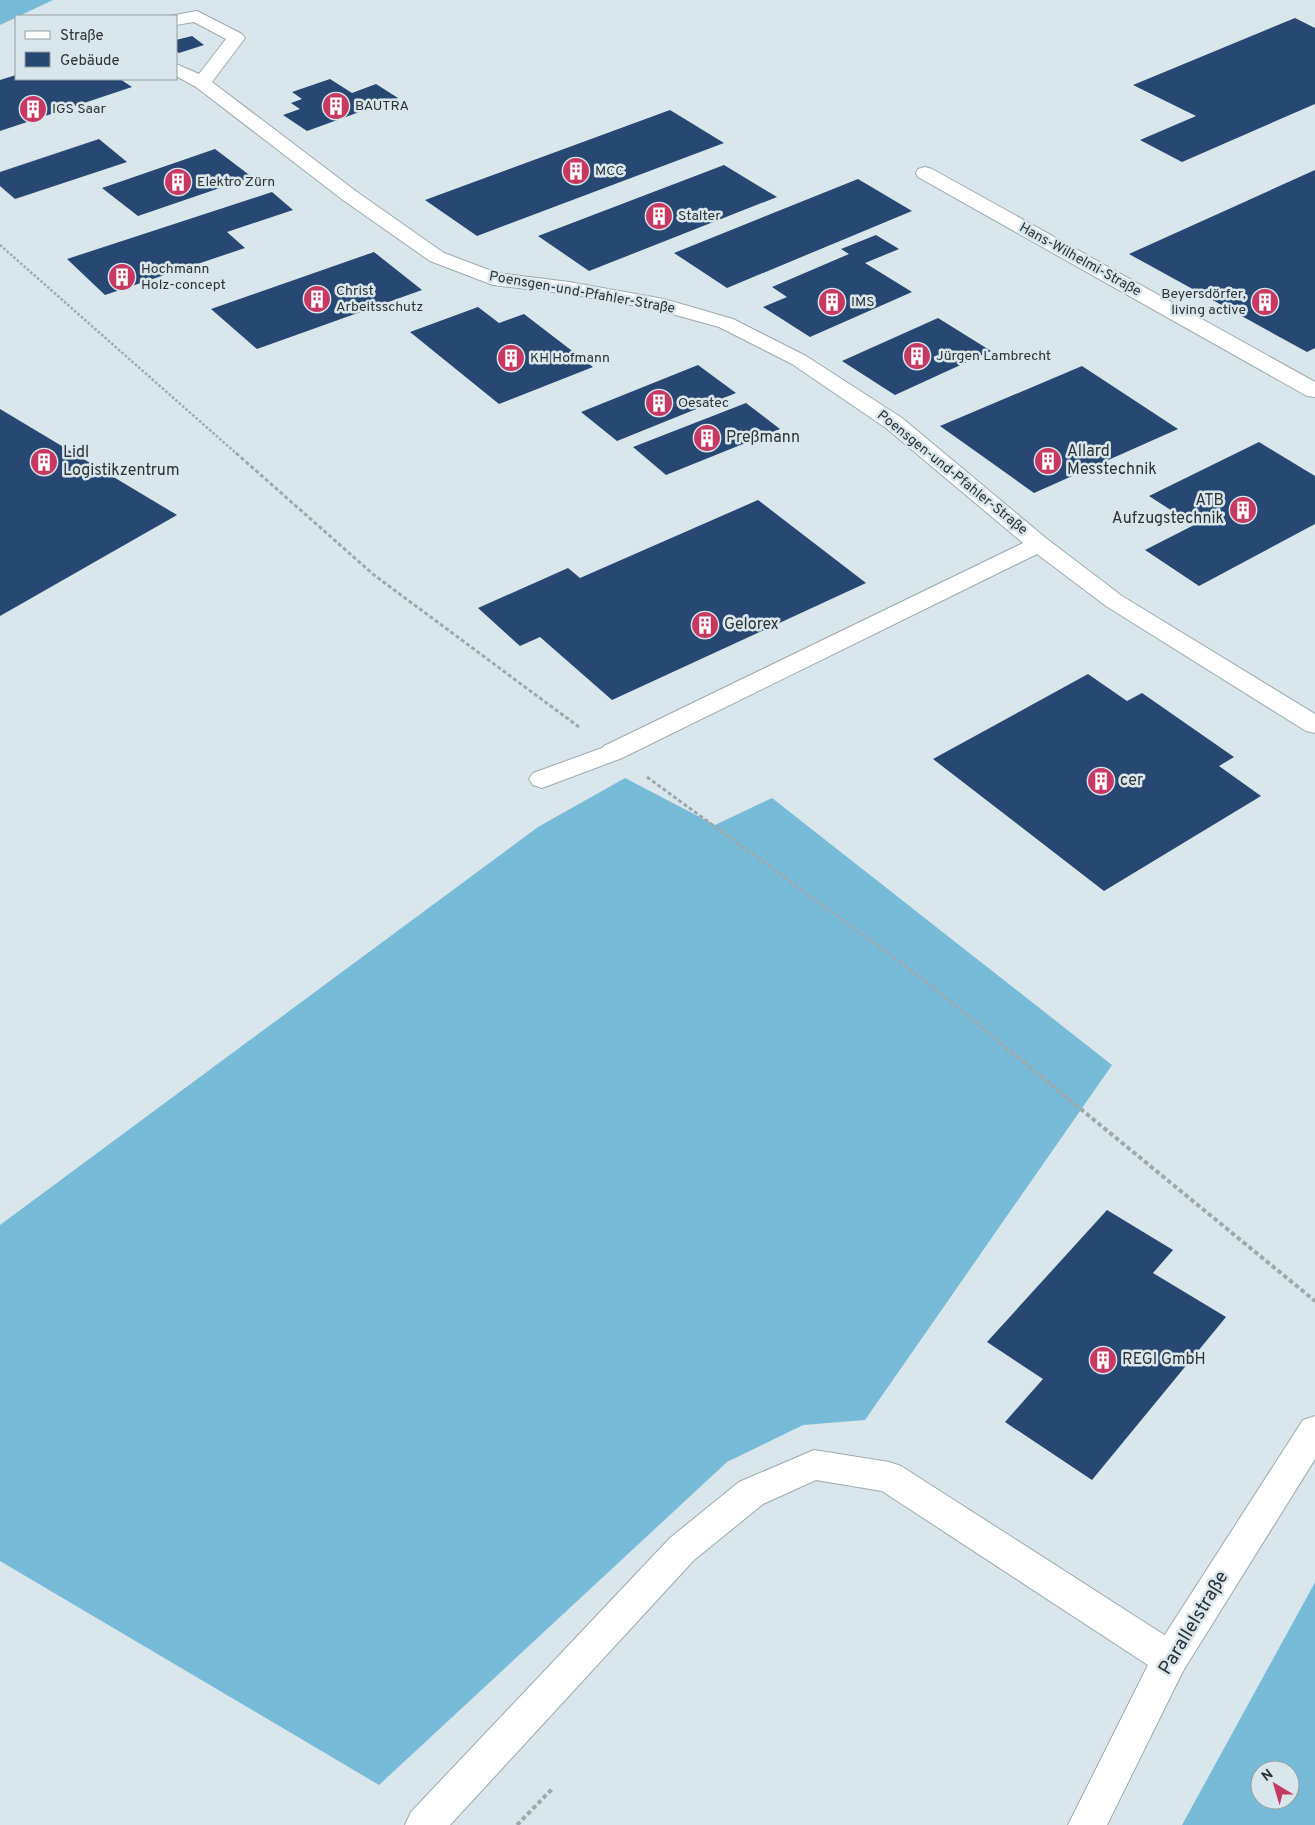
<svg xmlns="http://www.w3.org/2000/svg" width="1315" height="1825" font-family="Overpass,sans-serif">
<rect width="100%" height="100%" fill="#d9e6eb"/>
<g fill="#77bbd8" fill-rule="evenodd">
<path d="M0,0H53L0,25Z"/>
<path d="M625,778L715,825L772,798L1112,1065L865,1420L803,1425L727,1462L379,1785L0,1561V1225L538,827Z"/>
<path d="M1315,1582V1825H1182L1313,1586ZM1260,1770H1290V1800H1260Z"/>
</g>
<g fill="#274872">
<path d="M1295,18L1315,28V104L1182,162L1140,140L1196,116L1133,85Z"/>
<path d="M192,36L204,45L179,53L176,51V40Z"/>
<path d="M16,75V79H120L132,87L0,131V80Z"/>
<path d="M330,79L352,93L376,84L398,98L307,131L283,115L300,109L291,103L302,99L292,92Z"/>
<path d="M670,110L724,143L477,236L425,200Z"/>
<path d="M99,139L127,162L15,199L0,186V172Z"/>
<path d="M215,149L252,177L138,216L102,188Z"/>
<path d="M724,165L777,197L589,271L538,236Z"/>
<path d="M1315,170V348L1307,352L1129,254Z"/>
<path d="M858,179L912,211L727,288L674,253Z"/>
<path d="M272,192L293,210L227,232L245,248L105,295L67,259Z"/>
<path d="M876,235L899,249L865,263L912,292L810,337L763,307L787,297L772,287L849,254L841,249Z"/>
<path d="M374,252L422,290L257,349L211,309Z"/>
<path d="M478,307L499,323L524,314L593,367L499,404L410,332Z"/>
<path d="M938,318L991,351L895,395L842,361Z"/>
<path d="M698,365L736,393L617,441L581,412Z"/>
<path d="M1082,366L1178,429L1034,493L940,426Z"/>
<path d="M746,403L780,429L666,475L633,447Z"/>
<path d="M0,409L177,515L0,616Z"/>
<path d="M1259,442L1315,476V524L1199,586L1145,550L1194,525L1149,496Z"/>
<path d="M758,500L866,583L612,700L540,637L520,646L478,608L568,568L580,578Z"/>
<path d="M1088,674L1127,701L1142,693L1234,757L1219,766L1261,796L1104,891L933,759Z"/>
<path d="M1107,1210L1173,1250L1153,1273L1226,1317L1092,1480L1005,1422L1043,1379L987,1342Z"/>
</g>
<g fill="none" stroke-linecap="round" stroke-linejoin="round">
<g stroke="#9eaaaf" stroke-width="2">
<g id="lane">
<path d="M613,744L622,746L626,752L622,758L542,788L533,785L529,779L533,773Z"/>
<path d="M814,1450L889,1462L901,1466L1183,1647L1188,1659L1183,1671L1170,1676L1157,1671L882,1491L816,1480L763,1504L694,1560L450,1825H405L411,1812L670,1538L739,1482Z"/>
</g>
</g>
<g stroke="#9eaaaf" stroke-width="2">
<g id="street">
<path d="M197,11L242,34L245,38L212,82L357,192L444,253L497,273L569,282L664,299L733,319L806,356L902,418L1047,539L1122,596L1315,714V733L1306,731L1106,606L1037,554L622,758L613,760L604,758L600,752L604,746L1023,543L886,428L792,364L719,327L654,309L569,294L493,285L430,261L343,200L196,87L176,76V64L199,74L226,39L194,22L176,25V16H170Z"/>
<path d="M925,167L932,169L1315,382V397L1307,396L918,177L916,173L918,169Z"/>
</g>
</g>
<g stroke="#9eaaaf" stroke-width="2">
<path id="secondary" d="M1315,1416V1459L1183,1671L1107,1825H1068L1157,1647L1303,1420Z"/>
</g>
<path stroke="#9ea9ad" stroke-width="2.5" stroke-dasharray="2.5 2" stroke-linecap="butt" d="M0,245L237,454"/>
<g stroke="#9ea9ad" stroke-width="3" stroke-dasharray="4 2.5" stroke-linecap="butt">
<path d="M236,453L374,575L579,727"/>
<path d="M647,777L915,973L1007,1048"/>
</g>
<g stroke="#9ea9ad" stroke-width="4" stroke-dasharray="4.5 3" stroke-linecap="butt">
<path d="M1005,1047L1315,1301"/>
<path d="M517,1825L553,1788"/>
</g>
<use href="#lane" fill="#fff" fill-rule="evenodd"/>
<use href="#street" fill="#fff" fill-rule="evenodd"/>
<use href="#secondary" fill="#fff" fill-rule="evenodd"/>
</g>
<defs>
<g id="building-disc" transform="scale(1.4375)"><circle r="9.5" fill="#c73962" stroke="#d9e6eb"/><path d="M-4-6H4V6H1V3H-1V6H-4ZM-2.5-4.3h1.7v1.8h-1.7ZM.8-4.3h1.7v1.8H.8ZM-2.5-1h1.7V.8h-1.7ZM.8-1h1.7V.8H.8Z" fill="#fff"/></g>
</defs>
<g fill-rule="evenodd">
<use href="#building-disc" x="336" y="106"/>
<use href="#building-disc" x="33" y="109"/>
<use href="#building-disc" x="576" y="171"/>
<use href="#building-disc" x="178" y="182"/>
<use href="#building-disc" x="659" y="216"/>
<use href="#building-disc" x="122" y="277"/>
<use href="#building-disc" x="317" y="299"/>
<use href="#building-disc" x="832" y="302"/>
<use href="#building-disc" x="1265" y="302"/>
<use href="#building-disc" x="917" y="356"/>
<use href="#building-disc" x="511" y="358"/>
<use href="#building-disc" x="659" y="403"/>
<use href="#building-disc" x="707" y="438"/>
<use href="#building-disc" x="1048" y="461"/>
<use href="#building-disc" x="44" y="462"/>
<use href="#building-disc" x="1243" y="510"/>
<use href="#building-disc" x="705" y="625"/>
<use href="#building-disc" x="1101" y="781"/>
<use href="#building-disc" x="1103" y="1360"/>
</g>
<g text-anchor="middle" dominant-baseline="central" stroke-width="5" stroke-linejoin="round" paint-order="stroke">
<g font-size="14" fill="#2d3235" stroke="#d9e6eb" text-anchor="start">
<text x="355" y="106">BAUTRA</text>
<text x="52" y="109">IGS Saar</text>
<text x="595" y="171">MCC</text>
<text x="197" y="182">Elektro Zürn</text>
<text x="678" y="216">Stalter</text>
<text x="141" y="269">Hochmann<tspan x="141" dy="16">Holz-concept</tspan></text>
<text x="336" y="291">Christ<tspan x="336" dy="16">Arbeitsschutz</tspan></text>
<text x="1246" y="294" text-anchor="end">Beyersdörfer,<tspan x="1246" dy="16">living active</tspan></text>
<text x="851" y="302">IMS</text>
<text x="936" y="356">Jürgen Lambrecht</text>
<text x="530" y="358">KH Hofmann</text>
<text x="678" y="403">Oesatec</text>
</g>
<g font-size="14" fill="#2d3235" stroke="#d9e6eb">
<text transform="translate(1080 260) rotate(29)">Hans-Wilhelmi-Straße</text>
<text transform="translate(582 293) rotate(10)">Poensgen-und-Pfahler-Straße</text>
<text transform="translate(952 473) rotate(39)">Poensgen-und-Pfahler-Straße</text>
</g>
<g font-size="16" fill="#2d3235" stroke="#d9e6eb" text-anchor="start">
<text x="726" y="438">Preßmann</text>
<text x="1067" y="452">Allard<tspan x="1067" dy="18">Messtechnik</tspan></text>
<text x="63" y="453">Lidl<tspan x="63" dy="18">Logistikzentrum</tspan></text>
<text x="1224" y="501" text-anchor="end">ATB<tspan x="1224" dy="18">Aufzugstechnik</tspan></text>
<text x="724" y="625">Gelorex</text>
<text x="1120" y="781">cer</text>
<text x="1122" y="1360">REGI GmbH</text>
</g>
<g font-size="19" fill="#2d3235" stroke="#d9e6eb">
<text transform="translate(1194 1623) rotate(-59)">Parallelstraße</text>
</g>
</g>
<rect x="15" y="15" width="162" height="65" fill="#d9e6eb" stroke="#949ea2"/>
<rect x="25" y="31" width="25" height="8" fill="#ffffff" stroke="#949ea2"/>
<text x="60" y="40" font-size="15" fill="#2d3235">Straße</text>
<rect x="25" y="52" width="25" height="15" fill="#274872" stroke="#949ea2"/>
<text x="60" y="65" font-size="15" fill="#2d3235">Gebäude</text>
<g transform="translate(1275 1785) rotate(322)"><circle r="24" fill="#d9e6eb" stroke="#949ea2"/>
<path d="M0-4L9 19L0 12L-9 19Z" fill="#c73962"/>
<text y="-8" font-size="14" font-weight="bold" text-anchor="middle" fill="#2d3235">N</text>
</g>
</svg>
